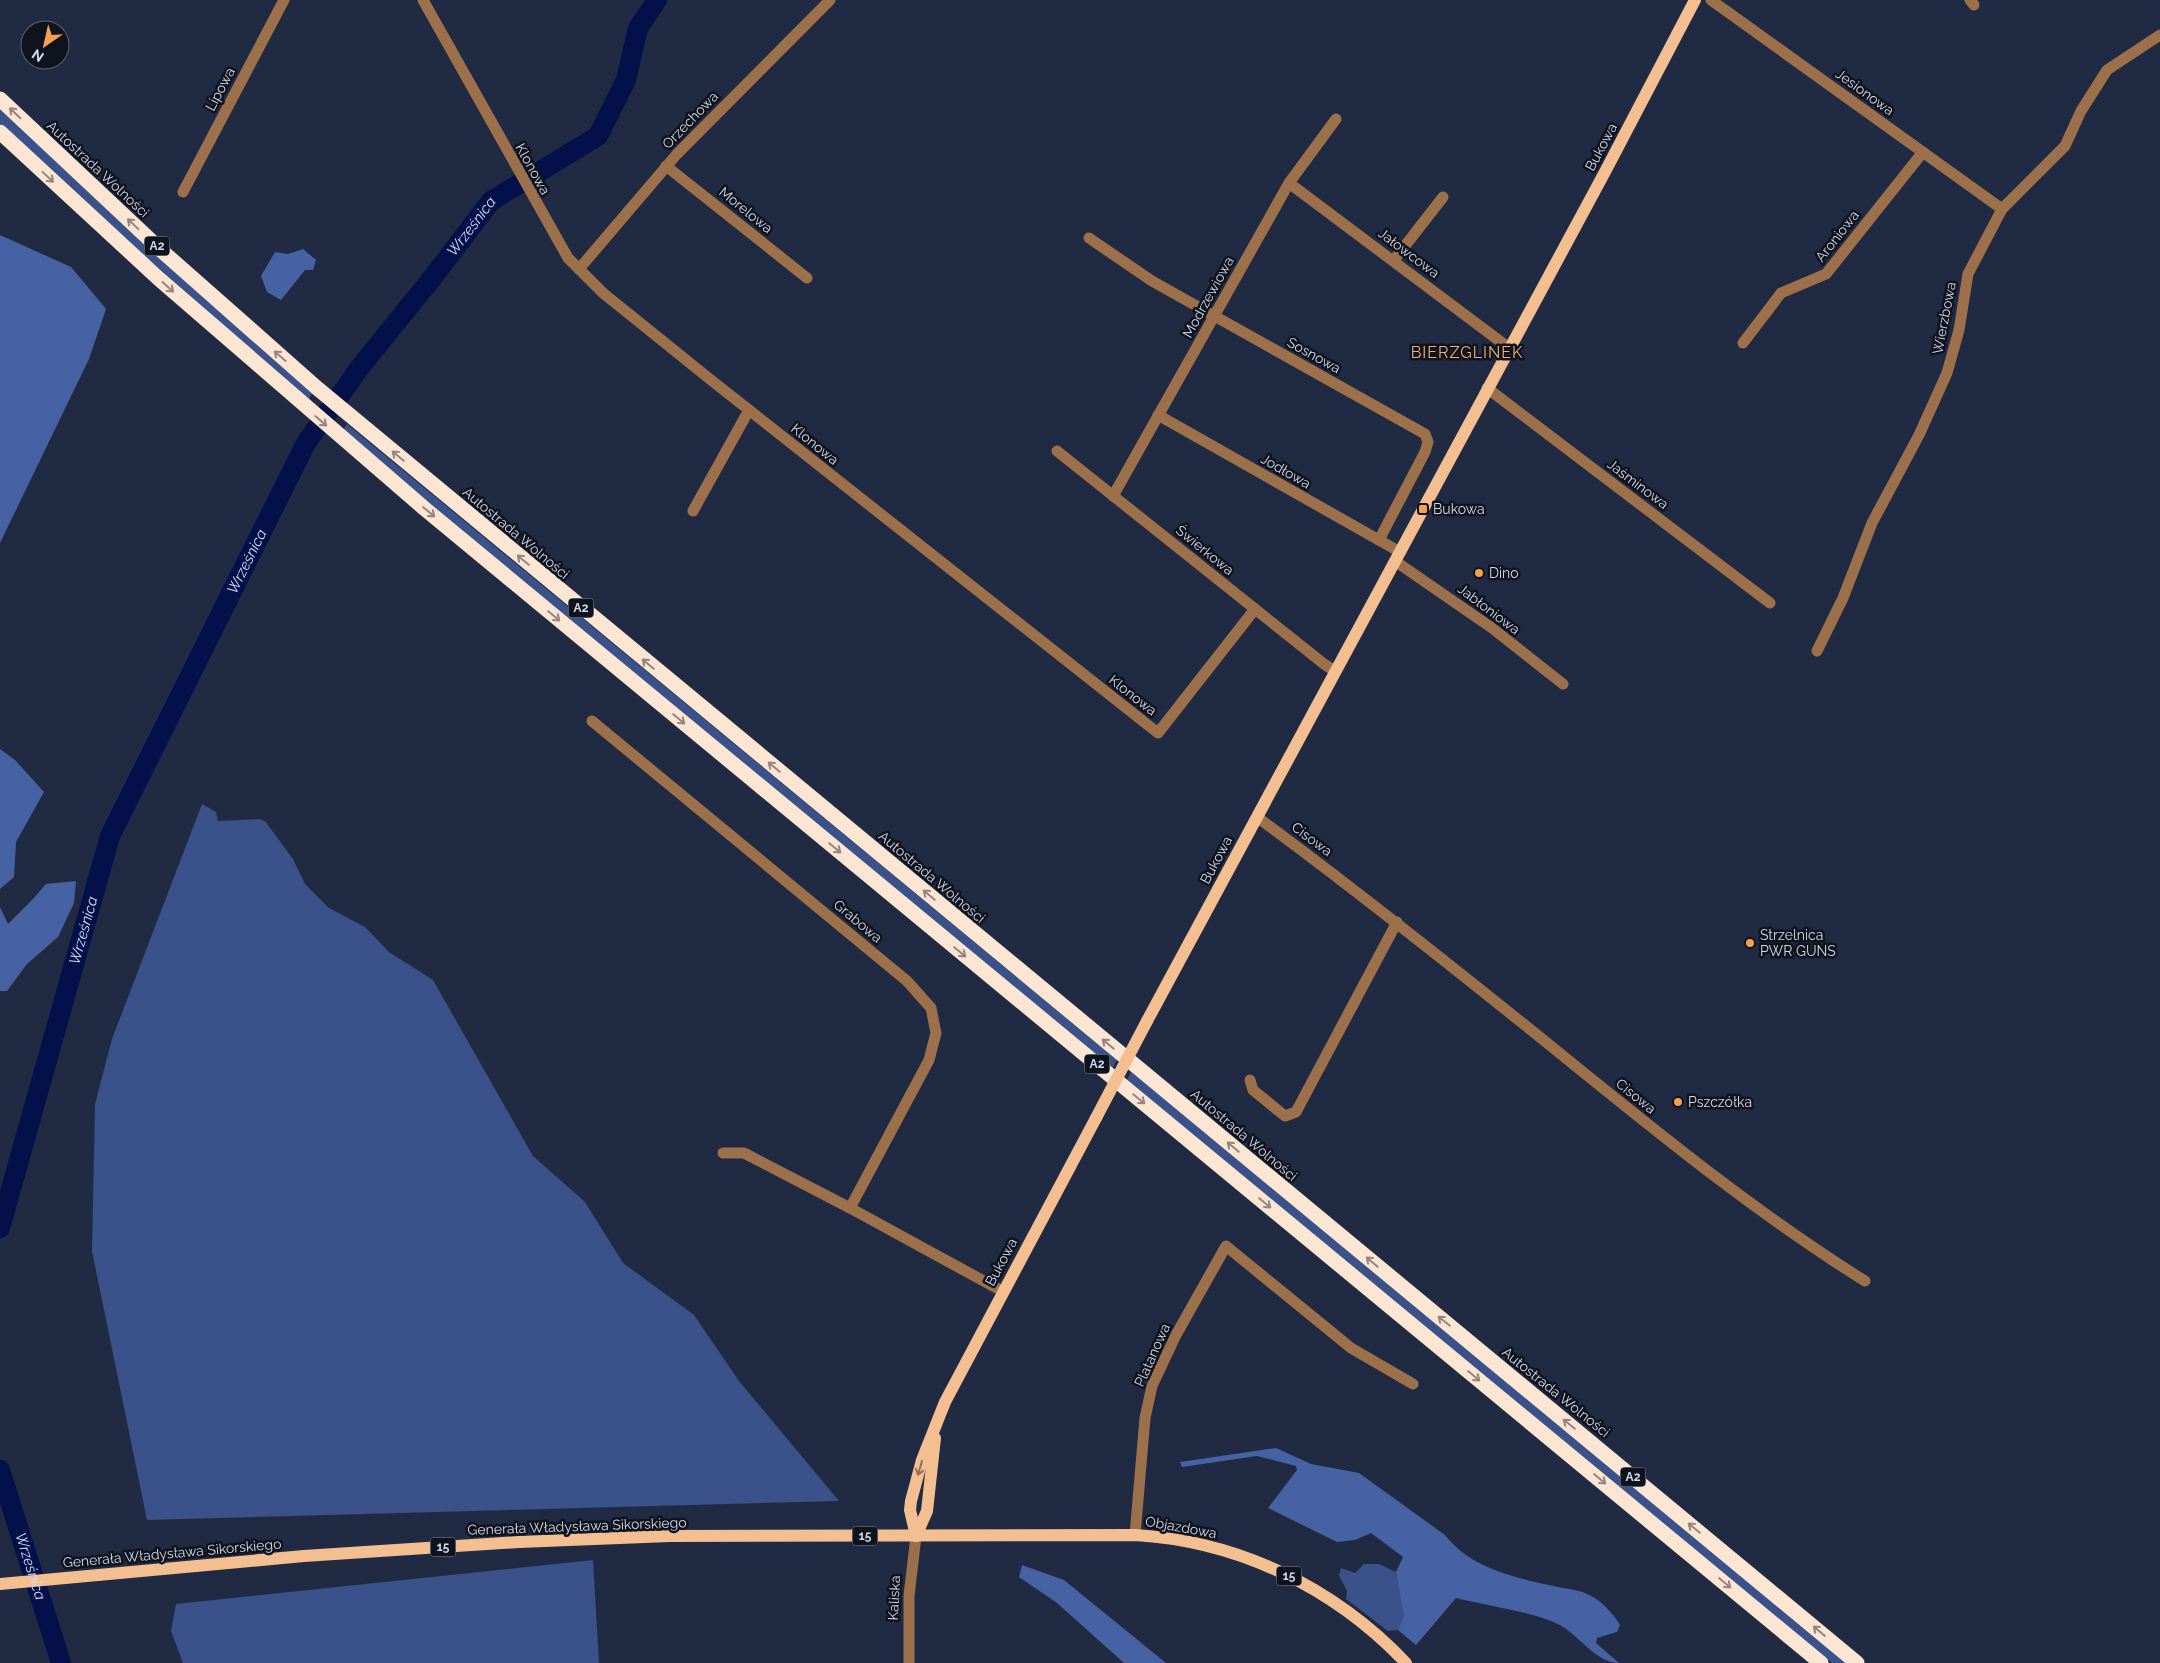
<svg xmlns="http://www.w3.org/2000/svg" width="2160" height="1663" font-family="Raleway,sans-serif">
<rect width="100%" height="100%" fill="#202a43"/>
<g fill="#3a5189">
<path d="M0,108L313,392L308,400L93,210L0,123Z"/>
<path d="M347,424L1117,1060L1112,1069L429,504L343,430Z"/>
<path d="M202,804L216,812L218,821L259,819L265,821L293,859L305,884L329,908L365,927L389,952L433,980L533,1156L585,1202L623,1263L694,1315L739,1381L839,1501L147,1520L92,1251L95,1104L112,1039Z"/>
<path d="M1131,1072L1171,1104L1846,1663H1832L1127,1080Z"/>
<path d="M593,1560L599,1663H183L171,1631L176,1604Z"/>
<path d="M1364,1564H1379L1396,1572L1405,1616L1398,1630L1388,1631L1346,1599L1347,1591L1339,1575L1341,1568L1355,1573Z"/>
</g>
<g fill="#4762a3">
<path d="M0,235L71,267L106,309L89,359L0,543Z"/>
<path d="M303,249L316,260L313,270H305L281,300L267,292L261,276L275,252L288,254Z"/>
<path d="M0,749L15,760L44,792L16,842L14,877L0,889Z"/>
<path d="M76,881L74,903L58,937L27,964L7,991H0V907L8,924L33,899L46,884Z"/>
<path d="M1276,1448L1311,1464L1359,1473L1445,1535C1470,1568 1516,1578 1554,1586C1564,1589 1577,1589 1587,1594C1600,1599 1613,1613 1620,1625L1617,1632L1597,1638L1596,1643L1619,1663C1597,1663 1581,1638 1563,1627C1541,1613 1483,1605 1456,1598L1416,1645L1398,1630L1404,1616L1396,1572L1403,1557L1371,1533L1355,1540L1337,1542L1268,1508L1297,1470L1296,1466L1257,1456L1182,1467L1180,1462Z"/>
<path d="M1022,1565L1064,1580L1166,1663H1124L1057,1603L1019,1577Z"/>
</g>
<g fill="none" stroke-linecap="round" stroke-linejoin="round">
<g stroke="#03104a" stroke-width="20">
<path id="s1" d="M0,1228L110,836L306,443L361,366L433,277L491,201L598,136L626,80L638,28L657,0"/>
<path id="s2" d="M0,1470L61,1663"/>
</g>
<g stroke="#9b704a" stroke-width="11">
<path d="M423,0L568,258L603,293L711,380L1158,733L1255,609"/>
<path d="M1711,0L2002,209"/>
<path d="M1970,0L1974,5"/>
<path d="M666,166L807,278"/>
<path d="M1289,183L1509,348"/>
<path d="M183,192L284,0"/>
<path d="M1089,238L1152,281L1425,434L1428,442L1425,452L1379,540"/>
<path d="M1394,260L1443,197"/>
<path d="M579,269L677,154L830,0"/>
<path d="M1743,343L1781,293L1826,274L1923,152"/>
<path d="M1487,388L1770,603"/>
<path d="M1158,415L1400,552"/>
<path d="M1057,451L1324,664L1335,671"/>
<path d="M1113,496L1289,183L1336,119"/>
<path d="M693,511L749,410"/>
<path d="M1395,561L1492,628L1563,684"/>
<path d="M1817,651L1843,598L1872,523L1919,435L1947,373L1959,330L1968,274L2002,209L2065,146L2081,111L2107,70L2160,35"/>
<path d="M592,721L907,981L931,1008L936,1033L929,1060L850,1208L1002,1291"/>
<path d="M1257,817C1359,892 1458,971 1557,1051C1657,1132 1756,1213 1865,1281"/>
<path d="M1250,1080L1253,1090L1285,1116L1296,1112L1397,922"/>
<path d="M723,1153H744L850,1208"/>
<path d="M1135,1535L1145,1418L1152,1386L1176,1335L1226,1246L1351,1348L1413,1384"/>
<path d="M909,1663V1596L916,1536"/>
</g>
<g stroke="#f3be90" stroke-width="12">
<path d="M1147,1021L1606,170L1695,0"/>
<path d="M916,1536L910,1510L911,1501L922,1460L945,1402L1096,1118"/>
<path d="M916,1536L927,1511L935,1438"/>
<path d="M0,1584L304,1556L519,1542L670,1536L1135,1535C1239,1541 1335,1588 1406,1663"/>
</g>
<g stroke="#fbe5d3" stroke-width="15">
<path d="M0,99L163,252L317,388L1857,1663"/>
<path d="M0,132L158,278L425,509L1821,1663"/>
</g>
<path stroke="#f3be90" stroke-width="12" d="M1096,1118L1147,1021"/>
</g>
<defs><path id="oneway-shaft" d="M-6 0H5M1.5-3L5.5 0L1.5 3" fill="none" stroke-width="1.6" stroke-linecap="round" stroke-linejoin="round" transform="scale(1.25)"/></defs>
<g stroke="#918682">
<use href="#oneway-shaft" transform="translate(15 113) rotate(-136)"/>
<use href="#oneway-shaft" transform="translate(48 177) rotate(43)"/>
<use href="#oneway-shaft" transform="translate(133 224) rotate(-137)"/>
<use href="#oneway-shaft" transform="translate(168 287) rotate(42)"/>
<use href="#oneway-shaft" transform="translate(280 356) rotate(-139)"/>
<use href="#oneway-shaft" transform="translate(321 421) rotate(41)"/>
<use href="#oneway-shaft" transform="translate(398 456) rotate(-140)"/>
<use href="#oneway-shaft" transform="translate(429 512) rotate(40)"/>
<use href="#oneway-shaft" transform="translate(523 560) rotate(-140)"/>
<use href="#oneway-shaft" transform="translate(554 616) rotate(40)"/>
<use href="#oneway-shaft" transform="translate(648 664) rotate(-140)"/>
<use href="#oneway-shaft" transform="translate(679 719) rotate(40)"/>
<use href="#oneway-shaft" transform="translate(774 767) rotate(-140)"/>
<use href="#oneway-shaft" transform="translate(835 848) rotate(40)"/>
<use href="#oneway-shaft" transform="translate(929 895) rotate(-140)"/>
<use href="#oneway-shaft" transform="translate(960 952) rotate(40)"/>
<use href="#oneway-shaft" transform="translate(1108 1044) rotate(-140)"/>
<use href="#oneway-shaft" transform="translate(1139 1099) rotate(39)"/>
<use href="#oneway-shaft" transform="translate(1233 1147) rotate(-140)"/>
<use href="#oneway-shaft" transform="translate(1265 1203) rotate(40)"/>
<use href="#oneway-shaft" transform="translate(1372 1262) rotate(-140)"/>
<use href="#oneway-shaft" transform="translate(1444 1321) rotate(-141)"/>
<use href="#oneway-shaft" transform="translate(1474 1376) rotate(40)"/>
<use href="#oneway-shaft" transform="translate(1569 1424) rotate(-141)"/>
<use href="#oneway-shaft" transform="translate(1600 1479) rotate(40)"/>
<use href="#oneway-shaft" transform="translate(1694 1528) rotate(-140)"/>
<use href="#oneway-shaft" transform="translate(1725 1583) rotate(40)"/>
<use href="#oneway-shaft" transform="translate(1819 1631) rotate(-140)"/>
</g>
<use stroke="#8c715d" href="#oneway-shaft" transform="translate(920 1468) rotate(106)"/>
<g fill="#f9a04c" stroke="#0f131e" stroke-width="2">
<rect x="1418" y="504" width="10" height="10" rx="2.5"/>
<circle cx="1479" cy="573" r="5"/>
<circle cx="1750" cy="943" r="5"/>
<circle cx="1678" cy="1102" r="5"/>
</g>
<g text-anchor="middle" dominant-baseline="central" stroke-width="5" stroke-linejoin="round" paint-order="stroke">
<g fill="#0f131e" stroke="#989ead" stroke-width="1">
<rect x="144.5" y="236.5" width="25" height="19" rx="4"/>
<rect x="568.5" y="598.5" width="25" height="19" rx="4"/>
<rect x="1084.5" y="1054.5" width="25" height="19" rx="4"/>
<rect x="1620.5" y="1467.5" width="25" height="19" rx="4"/>
<rect x="852.5" y="1526.5" width="25" height="19" rx="4"/>
<rect x="430.5" y="1537.5" width="25" height="19" rx="4"/>
<rect x="1276.5" y="1566.5" width="25" height="19" rx="4"/>
</g>
<g font-size="12" font-weight="bold" fill="#d2daea">
<text x="157" y="246">A2</text>
<text x="581" y="608">A2</text>
<text x="1097" y="1064">A2</text>
<text x="1633" y="1477">A2</text>
<text x="865" y="1536">15</text>
<text x="443" y="1547">15</text>
<text x="1289" y="1576">15</text>
</g>
<g font-size="14" fill="#d2daea" stroke="#0f131e">
<text transform="translate(220 89) rotate(-62)">Lipowa</text>
<text transform="translate(1865 92) rotate(36)">Jesionowa</text>
<text transform="translate(690 120) rotate(-46)">Orzechowa</text>
<text transform="translate(1601 147) rotate(-62)">Bukowa</text>
<text transform="translate(98 169) rotate(43)">Autostrada Wolności</text>
<text transform="translate(533 169) rotate(61)">Klonowa</text>
<text transform="translate(746 210) rotate(39)">Morelowa</text>
<text transform="translate(1837 236) rotate(-52)">Aroniowa</text>
<text transform="translate(1409 253) rotate(37)">Jałowcowa</text>
<text transform="translate(1208 297) rotate(-61)">Modrzewiowa</text>
<text transform="translate(1944 318) rotate(-79)">Wierzbowa</text>
<text transform="translate(1314 355) rotate(29)">Sosnowa</text>
<text transform="translate(815 444) rotate(39)">Klonowa</text>
<text transform="translate(1286 471) rotate(30)">Jodłowa</text>
<text transform="translate(1638 484) rotate(37)">Jaśminowa</text>
<text transform="translate(516 533) rotate(40)">Autostrada Wolności</text>
<text transform="translate(1205 550) rotate(39)">Świerkowa</text>
<text transform="translate(1489 609) rotate(37)">Jabłoniowa</text>
<text transform="translate(1133 695) rotate(38)">Klonowa</text>
<text transform="translate(1312 839) rotate(37)">Cisowa</text>
<text transform="translate(1216 860) rotate(-62)">Bukowa</text>
<text transform="translate(932 877) rotate(40)">Autostrada Wolności</text>
<text transform="translate(858 921) rotate(40)">Grabowa</text>
<text transform="translate(1636 1096) rotate(39)">Cisowa</text>
<text transform="translate(1244 1135) rotate(40)">Autostrada Wolności</text>
<text transform="translate(1001 1262) rotate(-62)">Bukowa</text>
<text transform="translate(1152 1355) rotate(-66)">Platanowa</text>
<text transform="translate(1556 1392) rotate(39)">Autostrada Wolności</text>
<text transform="translate(577 1526) rotate(-2)">Generała Władysława Sikorskiego</text>
<text transform="translate(1181 1527) rotate(10)">Objazdowa</text>
<text transform="translate(172 1553) rotate(-5)">Generała Władysława Sikorskiego</text>
<text transform="translate(894 1598) rotate(-87)">Kaliska</text>
</g>
<g font-size="14" fill="#d2daea" stroke="#0f131e" text-anchor="start">
<text x="1433" y="509">Bukowa</text>
<text x="1489" y="573">Dino</text>
<text x="1760" y="935">Strzelnica<tspan x="1760" dy="16">PWR GUNS</tspan></text>
<text x="1688" y="1102">Pszczółka</text>
</g>
<g font-size="15" font-style="italic" fill="#d4ddf0" stroke="#0f131e">
<text stroke="none"><textPath href="#s1" startOffset="1119">Wrześnica</textPath></text>
<text stroke="none"><textPath href="#s1" startOffset="714">Wrześnica</textPath></text>
<text stroke="none"><textPath href="#s1" startOffset="309">Wrześnica</textPath></text>
<text stroke="none"><textPath href="#s2" startOffset="101">Wrześnica</textPath></text>
</g>
<g font-size="16" letter-spacing="1" fill="#f0b27d" stroke="#0f131e">
<text x="1467" y="352">BIERZGLINEK</text>
</g>
</g>
<g transform="translate(45 45) rotate(214)"><circle r="24" fill="#0f131e" stroke="#5d6370"/>
<path d="M0-4L9 19L0 12L-9 19Z" fill="#f9a04c"/>
<text y="-8" font-size="14" font-weight="bold" text-anchor="middle" fill="#d2daea">N</text>
</g>
</svg>
